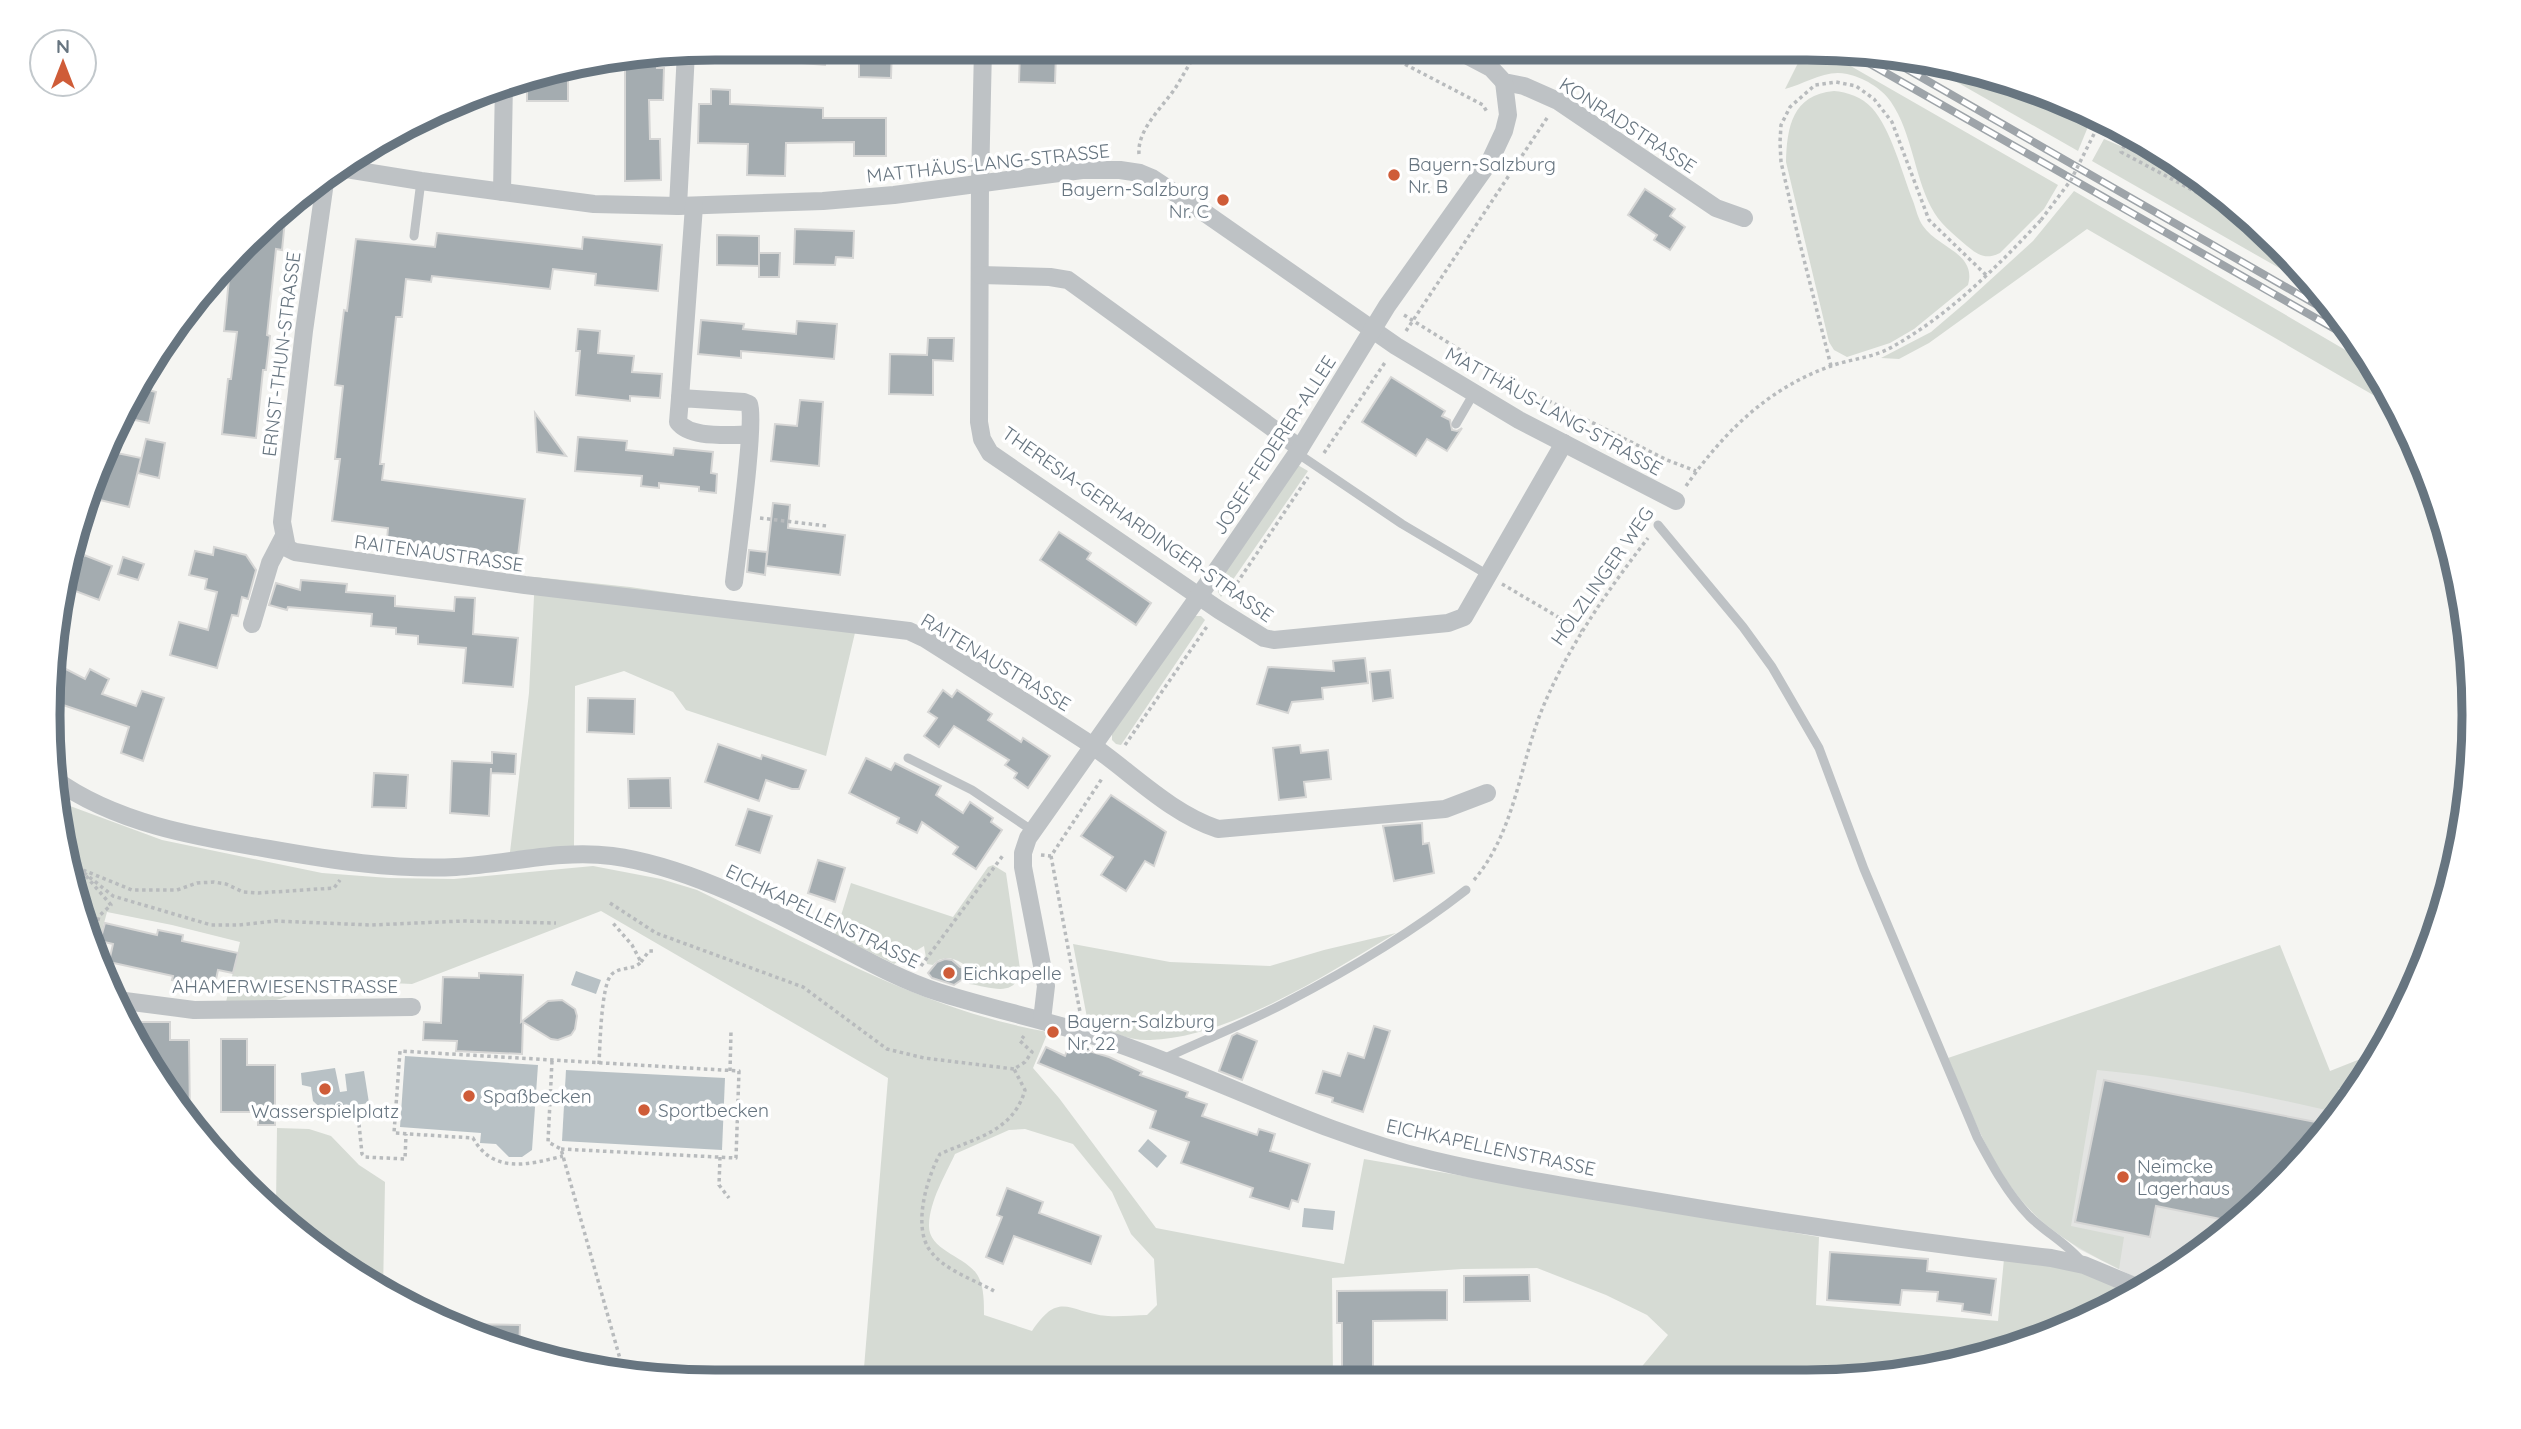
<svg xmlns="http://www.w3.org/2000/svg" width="2521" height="1429" font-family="Quicksand,sans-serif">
<rect width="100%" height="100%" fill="#f5f5f2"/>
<path fill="#e3e4e2" d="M2064,1035L2336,1090L2350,1093L2279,1186L2177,1270L2148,1284L2079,1249L2033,1213Z"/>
<g fill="#d6dbd4" fill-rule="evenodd">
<path d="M1805,49H1821L2058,185L2044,209L2000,253C1986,260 1978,255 1967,246C1953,234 1939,223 1931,207C1914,174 1912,133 1891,102C1882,88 1862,77 1847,74C1825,69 1805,84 1785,89Z"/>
<path d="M1918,60L1980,70L2092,117L2078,151Z"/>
<path d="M1834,91C1847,92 1862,97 1872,108C1891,129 1902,173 1913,201C1916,209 1918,219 1923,226C1938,248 1977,253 1968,285L1914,329L1890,343L1847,357L1834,350L1829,342L1786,162C1787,127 1792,95 1834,91Z"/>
<path d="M2135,137H2140L2247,213L2321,292L2092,161L2104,139L2130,150Z"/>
<path d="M2074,191L2371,365L2399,410L2087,229L1929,343L1899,359L1881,358L1931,332L1965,303L2033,241Z"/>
<path d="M1296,464L1308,471L1221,597L1218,592L1217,582Z"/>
<path d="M535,577L630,587L858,620L826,756L686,710L673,692L624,671L575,686L574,846L510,852L529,693Z"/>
<path d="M1193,616H1201L1205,620L1121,745L1116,744L1112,740V734Z"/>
<path d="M58,797L70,806L162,840L322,873L389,878L454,879L593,866L661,879L697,890C810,944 923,1010 1048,1032L1033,1068L1059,1098L1156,1228L1344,1264L1364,1159L1819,1237L1816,1305L1998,1321L2004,1259L2086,1272L2133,1291L2021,1346L1893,1376L1613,1377L1639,1370L1668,1335L1647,1315L1606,1295L1537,1268L1462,1269L1332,1278L1333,1378L863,1380L888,1078L601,911L412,984L306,979C292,1007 252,1002 226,1002L240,942L172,925L107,912L95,957ZM1025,1129L1073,1144L1112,1192L1131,1234L1154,1259L1157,1305L1147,1315C1134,1315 1121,1317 1108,1316C1069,1313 1060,1289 1032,1331L984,1315C984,1303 984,1288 979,1278C969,1256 928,1252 929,1225C930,1200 945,1176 955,1154L1009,1130Z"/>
<path d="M993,865L1006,873L1020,969C1017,999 991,987 969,984L973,974C965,961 944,951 933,965L927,964L924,946L894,964L835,935L851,883L953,917L988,867Z"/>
<path d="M1396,933C1329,973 1229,1038 1150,1040C1129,1041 1108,1031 1088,1023L1073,944L1170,962L1270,966L1324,950Z"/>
<path d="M2280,945L2330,1071L2383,1050L2362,1077L2338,1089L2350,1093L2335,1112C2256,1094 2177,1077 2097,1070L2071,1226L2124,1237L2119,1269C2093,1256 2068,1243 2045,1224C1995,1182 1973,1116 1948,1058Z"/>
<path d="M277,1128L309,1129L331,1136L359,1165L385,1182L383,1293L276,1206Z"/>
<path d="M1412,1374L1546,1377L1393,1378Z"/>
</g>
<g fill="#b8c1c5">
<path d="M576,971L601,980L596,994L571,985Z"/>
<path d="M405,1056L538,1065L532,1150L522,1157H509L496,1144L480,1143L481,1133L400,1127Z"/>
<path d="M335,1068L340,1092L347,1091L345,1074L364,1071L369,1103L343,1107V1113L327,1114L313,1101L311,1087L302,1085L301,1073Z"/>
<path d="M566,1070L725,1078L722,1150L562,1141Z"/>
<path d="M1148,1139L1167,1156L1157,1168L1138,1151Z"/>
<path d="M1304,1208L1335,1211L1333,1230L1302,1227Z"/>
</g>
<g fill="#a4acb0" stroke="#d6d6d5" stroke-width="2">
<path d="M767,47H827L825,65L767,60Z"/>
<path d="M859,47H892L891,78L859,77Z"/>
<path d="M1020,52L1056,53L1055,83L1019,82Z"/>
<path d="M658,57L657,68H664L663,100H649L650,139H660L661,180L625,181V67L636,68V60Z"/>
<path d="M568,71V101H527V78Z"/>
<path d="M711,89L730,90V104L823,108V118H886V156H854V142L786,143L785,176L747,175L748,144L698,143L699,104H711Z"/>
<path d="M1645,189L1675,209L1670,216L1685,227L1670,250L1654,240L1657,235L1628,215Z"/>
<path d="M286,210L282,250L276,249L267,335L270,336L266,370H263L256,438L222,434L228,379H231L237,332L224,331L230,268Z"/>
<path d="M795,229L854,231L853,258L836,257L835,265L794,264Z"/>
<path d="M437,233L582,249L583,237L662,245L658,291L595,285L596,274L553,269L550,289L432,276L431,282L406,279L402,317H396L380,464H384L382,480L525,499L518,556L387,540L388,528L332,521L340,459H335L343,386L335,385L344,310L347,311L356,239L435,247Z"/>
<path d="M717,235L759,236V266L717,265Z"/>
<path d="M759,253H780L779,277H759Z"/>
<path d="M701,320L744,324L743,329L796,334L797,321L837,324L834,359L741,351V358L698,354Z"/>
<path d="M578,329L600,331L598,353L634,356L632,372L662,374L660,398L630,396V401L576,395L580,351H576Z"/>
<path d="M928,338H954L953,361L933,360V395L889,394L890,354L927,355Z"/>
<path d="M1391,377L1445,411L1442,416L1450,420L1452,430L1457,431L1462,428L1447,451L1427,439L1416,456L1362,422Z"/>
<path d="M140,388L156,392L149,423L126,418Z"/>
<path d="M800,400L823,402L819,466L771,461L775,424L797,426Z"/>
<path d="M535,413L566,456L537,452Z"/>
<path d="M578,437L627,441L626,450L673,455L674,448L713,452L711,473L717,474L716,493L699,491V487L659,483V488L641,486L642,476L575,471Z"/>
<path d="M146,439L165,443L159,478L138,473Z"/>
<path d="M112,452L141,458L129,507L100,500Z"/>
<path d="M773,503L790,505L788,528L845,535L840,575L766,566Z"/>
<path d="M1059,532L1091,553L1087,559L1151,603L1136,625L1040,560Z"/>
<path d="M214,547L246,555L256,570L248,599L242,597L238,616L232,615L217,668L170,655L179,622L208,630L217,592L205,589L207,579L189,575L195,551L213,555Z"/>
<path d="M749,550L767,552L765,575L747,572Z"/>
<path d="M84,555L112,566L99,600L70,589Z"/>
<path d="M123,557L144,564L138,580L118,574Z"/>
<path d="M301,580L347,584L346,592L395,596V606L454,611L455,597L475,598L473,634L518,638L513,687L463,683L466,648L418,644V636L396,634V628L371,626L372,614L288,607L287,610L269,605L276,583L300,590Z"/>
<path d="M1365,658L1368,683L1322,688L1323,699L1292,702L1288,713L1257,704L1268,667L1334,671L1333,661Z"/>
<path d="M58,665L85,679L90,669L109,679L102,694L136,706L142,691L164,698L143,761L121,753L129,727L54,702Z"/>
<path d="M1390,670L1393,698L1373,701L1370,672Z"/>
<path d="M943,690L952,697L957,690L992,714L988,720L1021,742L1023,738L1050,756L1028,788L1014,778L1017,773L1005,765L1009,760L954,726L939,747L924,736L937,718L928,712Z"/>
<path d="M588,698L635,699L634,734L587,732Z"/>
<path d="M718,744L761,759L762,755L806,770L799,789H792L766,780L759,801L705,782Z"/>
<path d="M1300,745L1301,753L1328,750L1331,779L1304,782L1306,797L1279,800L1273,748Z"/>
<path d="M492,752L516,754L515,774L491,773V768L489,816L450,813L452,761L492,763Z"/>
<path d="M866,758L891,770L895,763L941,786L936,795L963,813L970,802L993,818L991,822L1002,830L976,869L953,854L958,847L922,822L917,833L897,823L899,818L849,793Z"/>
<path d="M374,773L408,775L406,808L372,807Z"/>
<path d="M670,778L671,808H629L628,779Z"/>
<path d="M1111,795L1166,832L1154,866L1145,861L1126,891L1101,875L1113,857L1081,836Z"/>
<path d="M748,809L772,816L760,853L736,845Z"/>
<path d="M1422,823L1423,844L1429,843L1434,873L1394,881L1383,826Z"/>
<path d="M818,860L845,868L835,902L808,893Z"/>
<path d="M105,923L157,935L158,930L183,935L182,941L238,953L233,973L218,970L214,989L172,980L173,976L109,962L113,944L100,941Z"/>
<path d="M945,959L952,960L960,967L977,969L954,985L932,978L928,973L937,962Z"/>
<path d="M479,973L523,975L521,1022L548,1001L562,1000L575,1009L577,1016L575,1029L571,1035L558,1040L551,1039L523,1022L522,1054L456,1051L457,1041L423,1040L424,1022L441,1023L443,977L479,978Z"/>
<path d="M130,1022H170V1040H189L190,1117Z"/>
<path d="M1374,1026L1390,1031L1363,1112L1332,1102L1333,1098L1316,1093L1323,1071L1340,1076L1348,1053L1364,1058Z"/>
<path d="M1237,1033L1257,1041L1242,1080L1219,1071L1232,1036Z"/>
<path d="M221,1039H247V1065H275V1125H258V1112H221Z"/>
<path d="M1069,1045L1109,1057L1142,1072L1140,1075L1188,1092L1186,1097L1207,1104L1202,1116L1257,1135L1259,1129L1275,1134L1270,1151L1310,1164L1298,1202L1292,1200L1289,1209L1250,1197L1253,1188L1181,1163L1189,1142L1150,1128L1156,1111L1038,1063L1046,1047L1065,1056Z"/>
<path d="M2104,1080L2178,1095L2326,1124L2279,1186L2235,1222L2156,1206L2150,1237L2075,1222Z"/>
<path d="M1007,1188L1043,1202L1039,1213L1101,1236L1091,1264L1014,1236L1003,1264L986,1257L1002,1217L997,1215Z"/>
<path d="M1830,1252L1928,1259L1927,1271L1996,1279L1991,1315L1962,1311L1963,1304L1937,1301L1938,1292L1902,1290L1900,1305L1827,1300Z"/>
<path d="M1529,1275L1530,1301L1464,1302V1276Z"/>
<path d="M1447,1290V1320L1373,1321V1377H1342V1323H1337V1291Z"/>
<path d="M459,1324L520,1325L519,1350L459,1325Z"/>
</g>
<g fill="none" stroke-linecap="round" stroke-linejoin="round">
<g stroke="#b8bbbd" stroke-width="3.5" stroke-dasharray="3.5 3.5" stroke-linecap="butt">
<path d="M1374,48L1483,105L1487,112"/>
<path d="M2099,124L2100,120"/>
<path d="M2131,133L2121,152L2258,225"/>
<path d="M1139,154C1137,129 1163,107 1176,87C1184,74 1191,61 1199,48"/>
<path d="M1404,315L1513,383L1667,460L1696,471"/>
<path d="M1406,331L1549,115"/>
<path d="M1831,366L1798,236L1781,162L1780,142L1781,125L1790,107L1815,85L1836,82L1856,86L1874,99L1892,122L1929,220L1986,275"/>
<path d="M1324,453L1386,361"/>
<path d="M1686,486C1723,433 1768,388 1831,366C1850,359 1873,358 1892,347C1949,315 1996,268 2041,220"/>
<path d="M760,518L827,526"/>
<path d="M1502,584L1582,631"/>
<path d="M1229,595L1308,477"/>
<path d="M1125,745L1208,625"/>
<path d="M1041,855L1051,856L1103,777"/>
<path d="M1051,856L1080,1012"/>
<path d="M73,864L113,896L211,925H239L275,921L371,925L463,921L556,923"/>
<path d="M83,870L132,890H177L197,883L214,882L226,884L243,892L258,893L334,888L340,880"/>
<path d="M86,876L111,905L99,916L92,944"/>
<path d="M1474,880C1516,830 1519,765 1543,707C1569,645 1608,590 1648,538"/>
<path d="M610,903L656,933L803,987L887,1049L924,1058L1014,1069"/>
<path d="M641,962L649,951H654"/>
<path d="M921,966L1004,854"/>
<path d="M552,1061L548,1142L561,1149L624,1373"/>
<path d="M599,1064C600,1046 601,987 611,975C619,966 633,971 641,962L632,945L612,922"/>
<path d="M730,1071L731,1031"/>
<path d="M359,1124L362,1154L365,1157L405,1159L406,1134"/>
<path d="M561,1149L736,1158L739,1071L400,1051L394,1133L473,1138C493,1174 528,1165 563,1156"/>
<path d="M720,1157L719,1185L729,1198"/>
<path d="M994,1291C973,1279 943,1270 929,1249C913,1225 927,1177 940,1154C975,1138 1013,1132 1025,1090L1014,1069L1025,1062L1032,1052L1020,1041L1024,1036"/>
</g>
<g stroke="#bec2c5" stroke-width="9">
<path d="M414,236L421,181"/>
<path d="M1456,424L1474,393"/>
<path d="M1297,453L1402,524L1488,575"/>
<path d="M1658,525L1743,627L1772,667L1819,748L1864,869L1977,1137C1992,1165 2007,1193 2029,1216C2046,1233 2068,1244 2083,1263"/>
<path d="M908,758L972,790L1033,831"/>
<path d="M1163,1059C1203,1040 1245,1024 1285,1003C1347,971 1411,933 1466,890"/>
</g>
<g stroke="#bec2c5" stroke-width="18">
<path d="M983,48L980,183L979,422L982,439L990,453L1219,610L1264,638L1274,640L1448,623L1464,617L1564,443"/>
<path d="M1453,48L1491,68L1504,82L1524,86L1558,101L1716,208L1744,218"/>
<path d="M340,168L421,181L594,204L678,206L823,201L894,195L1082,170H1120L1140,173L1152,178L1205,213L1396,346L1519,420L1676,501"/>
<path d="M326,175L304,331L282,522L287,548L295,552L525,585L909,631L924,638C979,673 1035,708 1090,744C1132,773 1170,813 1218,829L1445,809L1487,793"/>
<path d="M502,192L504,82"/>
<path d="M678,206L686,52"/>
<path d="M980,275L1050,277L1068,280L1300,448"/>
<path d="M680,398L694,206"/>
<path d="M734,582C737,555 756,419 749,404L744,402L680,398L678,422C691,439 728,434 749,435"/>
<path d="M252,624L270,563L283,538"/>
<path d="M53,778C114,823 196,837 269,849C331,860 393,870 456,867C508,864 560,849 612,856C680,865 755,902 816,934C857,955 895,978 938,992C998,1011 1060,1023 1119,1044C1224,1081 1323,1134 1432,1160C1503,1177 1576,1188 1648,1200C1782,1223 1916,1242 2051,1258L2084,1265L2139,1288"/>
<path d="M117,1000L194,1010L412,1007"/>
<path d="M1042,1020L1046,986L1023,867V853L1028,838L1199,596L1297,453L1387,306L1490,161L1504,131L1508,115L1504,82"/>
</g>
<g stroke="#9ea4a9" stroke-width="8">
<g id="rail">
<path d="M1844,49L2356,341"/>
<path d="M1879,53L2343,320"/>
</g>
</g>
<use href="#rail" stroke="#fff" stroke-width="5" stroke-dasharray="16" stroke-linecap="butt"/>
<path stroke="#b8bbbd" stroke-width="3.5" stroke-dasharray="3.5 3.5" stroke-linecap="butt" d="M2041,220L2071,180L2099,124"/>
</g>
<g fill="#cf5c38" stroke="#fff" stroke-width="2.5">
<circle cx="1394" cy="175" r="7"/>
<circle cx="1223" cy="200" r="7"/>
<circle cx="949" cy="973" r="7"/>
<circle cx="1053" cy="1032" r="7"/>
<circle cx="325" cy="1089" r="7"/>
<circle cx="469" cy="1096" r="7"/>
<circle cx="644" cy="1110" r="7"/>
<circle cx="2123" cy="1177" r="7"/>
</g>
<g text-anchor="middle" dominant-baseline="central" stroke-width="7" stroke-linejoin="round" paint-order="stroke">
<g font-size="19" fill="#677580" stroke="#fff">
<text transform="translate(1628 125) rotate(33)">KONRADSTRASSE</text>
<text transform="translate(988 163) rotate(-6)">MATTHÄUS-LANG-STRASSE</text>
<text transform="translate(281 354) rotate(-83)">ERNST-THUN-STRASSE</text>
<text transform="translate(1554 411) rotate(29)">MATTHÄUS-LANG-STRASSE</text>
<text transform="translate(1274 445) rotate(-57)">JOSEF-FEDERER-ALLEE</text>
<text transform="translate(1138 524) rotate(35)">THERESIA-GERHARDINGER-STRASSE</text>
<text transform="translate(439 553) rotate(8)">RAITENAUSTRASSE</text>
<text transform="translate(1602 576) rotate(-55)">HÖLZLINGER WEG</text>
<text transform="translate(996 662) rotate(31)">RAITENAUSTRASSE</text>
<text transform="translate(823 916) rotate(26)">EICHKAPELLENSTRASSE</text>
<text x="285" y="986">AHAMERWIESENSTRASSE</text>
<text transform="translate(1491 1147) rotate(12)">EICHKAPELLENSTRASSE</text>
</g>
<g font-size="19" fill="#677580" stroke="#fff" text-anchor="start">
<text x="1408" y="164">Bayern-Salzburg<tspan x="1408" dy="22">Nr. B</tspan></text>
<text x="1209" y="189" text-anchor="end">Bayern-Salzburg<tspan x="1209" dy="22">Nr. C</tspan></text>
<text x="963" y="973">Eichkapelle</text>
<text x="1067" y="1021">Bayern-Salzburg<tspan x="1067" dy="22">Nr. 22</tspan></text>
<text x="483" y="1096">Spaßbecken</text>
<text x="658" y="1110">Sportbecken</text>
<text x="325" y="1111" text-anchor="middle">Wasserspielplatz</text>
<text x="2137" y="1166">Neimcke<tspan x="2137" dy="22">Lagerhaus</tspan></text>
</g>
</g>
<path d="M0 0H2521V1429H0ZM715 60H1807A655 655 0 0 1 2462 715V715A655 655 0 0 1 1807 1370H715A655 655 0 0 1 60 715V715A655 655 0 0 1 715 60Z" fill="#fff" fill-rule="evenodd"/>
<path fill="none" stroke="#677580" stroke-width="9" d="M715 60H1807A655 655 0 0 1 2462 715V715A655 655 0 0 1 1807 1370H715A655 655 0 0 1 60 715V715A655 655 0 0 1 715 60Z"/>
<g transform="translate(63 63)"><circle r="33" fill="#ffffff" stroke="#c2c8cc" stroke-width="2"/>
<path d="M0-5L12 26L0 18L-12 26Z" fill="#cf5c38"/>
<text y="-10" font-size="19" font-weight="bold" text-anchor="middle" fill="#677580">N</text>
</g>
</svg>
